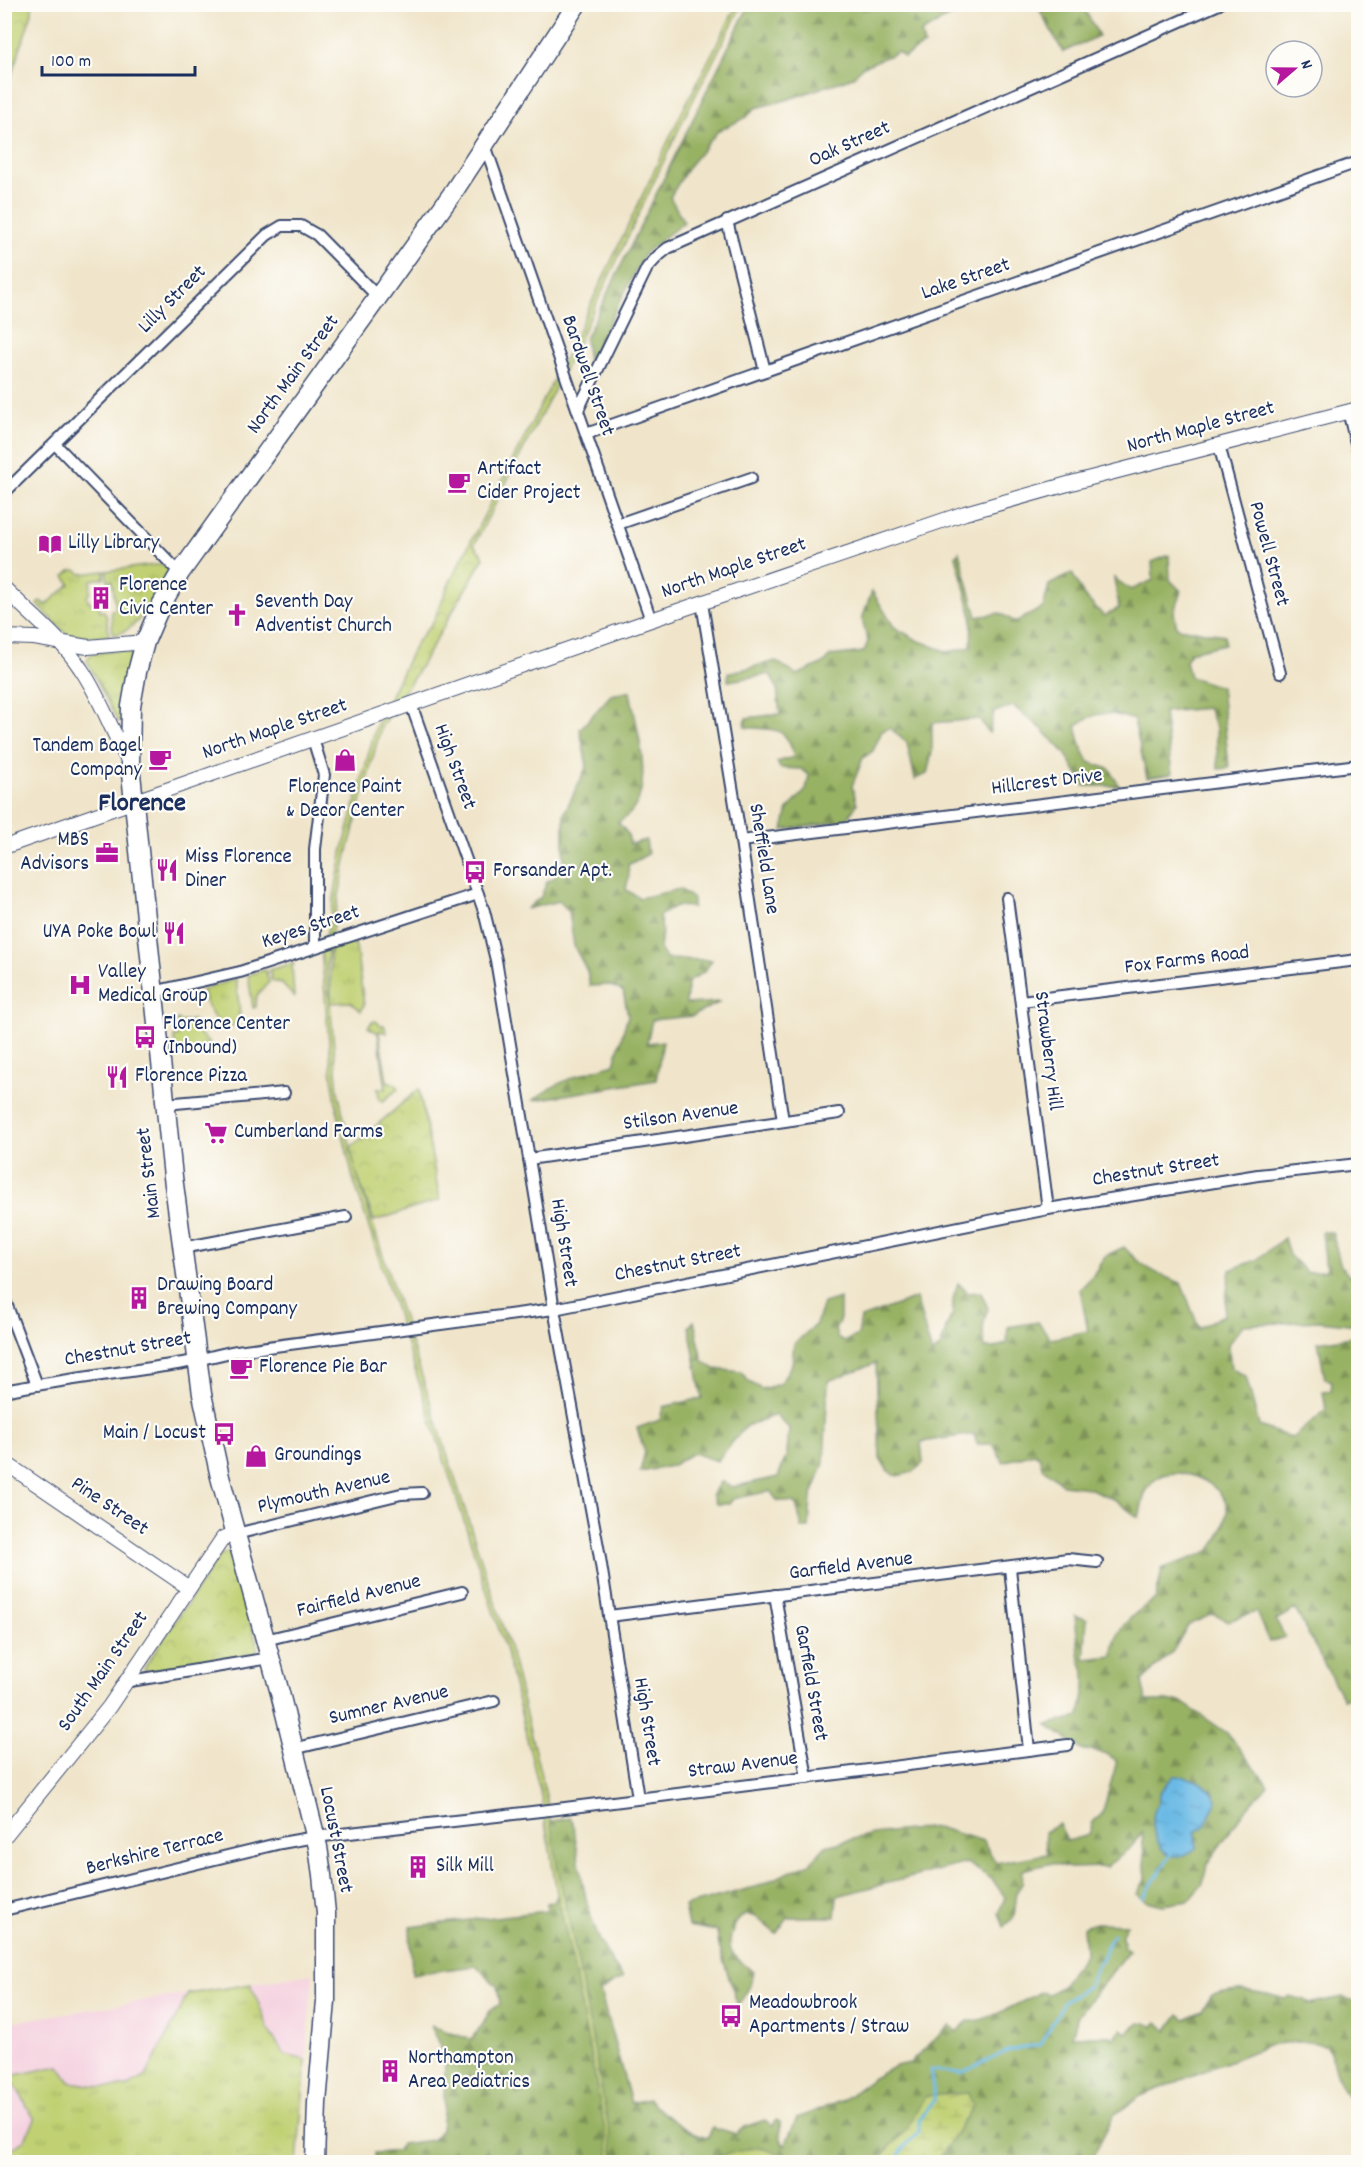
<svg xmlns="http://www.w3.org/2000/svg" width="1363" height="2167" font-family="Dekko,sans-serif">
<defs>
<pattern id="grass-tufts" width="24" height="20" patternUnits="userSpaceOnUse" patternTransform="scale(1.5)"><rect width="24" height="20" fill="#c0d072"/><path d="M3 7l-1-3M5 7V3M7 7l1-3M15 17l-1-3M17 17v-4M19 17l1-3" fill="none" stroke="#a4b365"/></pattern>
<pattern id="forest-firs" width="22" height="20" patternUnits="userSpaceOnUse" patternTransform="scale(1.5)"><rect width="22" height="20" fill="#98b264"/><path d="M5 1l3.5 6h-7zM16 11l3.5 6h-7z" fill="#7b9156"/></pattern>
<pattern id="wetland-marsh" width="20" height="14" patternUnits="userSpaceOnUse" patternTransform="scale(1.5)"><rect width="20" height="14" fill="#c0d072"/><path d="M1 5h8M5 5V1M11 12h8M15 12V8" fill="none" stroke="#a4b365"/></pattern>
<pattern id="park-crowns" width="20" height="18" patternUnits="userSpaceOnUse" patternTransform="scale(1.5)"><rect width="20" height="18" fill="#c0d072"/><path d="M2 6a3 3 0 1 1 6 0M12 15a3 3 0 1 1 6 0" fill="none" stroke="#a4b365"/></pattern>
<pattern id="garden-furrows" width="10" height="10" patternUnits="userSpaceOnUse" patternTransform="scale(1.5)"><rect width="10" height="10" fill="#c0d072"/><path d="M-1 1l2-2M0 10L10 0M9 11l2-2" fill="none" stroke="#a4b365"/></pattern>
<pattern id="water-ripples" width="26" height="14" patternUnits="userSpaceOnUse" patternTransform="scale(1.5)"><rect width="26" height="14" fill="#6bbae5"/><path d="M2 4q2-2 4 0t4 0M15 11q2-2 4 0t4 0" fill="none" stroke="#5798bd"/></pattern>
</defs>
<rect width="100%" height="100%" fill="#fdfcf7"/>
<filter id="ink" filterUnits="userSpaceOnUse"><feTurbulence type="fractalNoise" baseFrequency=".0167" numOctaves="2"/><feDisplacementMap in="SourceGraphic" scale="12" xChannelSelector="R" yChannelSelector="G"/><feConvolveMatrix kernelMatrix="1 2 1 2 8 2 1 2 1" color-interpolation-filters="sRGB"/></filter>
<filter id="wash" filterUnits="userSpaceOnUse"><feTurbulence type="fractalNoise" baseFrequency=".008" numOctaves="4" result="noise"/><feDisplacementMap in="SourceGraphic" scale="24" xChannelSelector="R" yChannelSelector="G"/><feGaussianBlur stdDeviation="1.35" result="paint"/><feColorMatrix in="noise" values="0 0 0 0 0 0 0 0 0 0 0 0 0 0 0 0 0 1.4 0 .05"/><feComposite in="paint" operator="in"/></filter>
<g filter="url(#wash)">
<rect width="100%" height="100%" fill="#f0e5ca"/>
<path fill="#f4cfde" d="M313,1974L297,2162H5V2023Z"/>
<g fill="url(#grass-tufts)" stroke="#6e8068" stroke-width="1.5">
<path d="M163,564L168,568L170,574C149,592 147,628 113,635L111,610L116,609L112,581H108L106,571Z"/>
<path d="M76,570L82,574L104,571V578L91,580L90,593L87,596L88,601L92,603L98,600L100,611H104L106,614L109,636L87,637L67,635L38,605V602L41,601L46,605L70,584L65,576L70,571Z"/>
<path d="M125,650L132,655V660L122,720L118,722L87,661L89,656L94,653Z"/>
<path d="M347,942L355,944L356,947L364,1005L361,1011L351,1002L331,1003L330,948Z"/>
<path d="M293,963L294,965L292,966L294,997L282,984L272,981L269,970Z"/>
<path d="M263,970L266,971L269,982C263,994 255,989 256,1007L253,1008L248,975Z"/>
<path d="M236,979L240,1014L235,1025C216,1031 205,1005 202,990Z"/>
<path d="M177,1020L181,1022L193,1020L199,1033L213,1048L175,1052L174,1037L178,1036L180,1032L176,1026Z"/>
<path d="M251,1984L270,2033L285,2055L306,2060L297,2162H5V2155L24,2140L35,2120L10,2076L59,2066L70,2082L103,2087H127L146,2076L188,1994Z"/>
</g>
<g fill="url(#forest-firs)" stroke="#5a7061" stroke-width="1.5">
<path d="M749,5L959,4L961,13L948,17L921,33L924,45L904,57L898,52L862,67L853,77L786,100L755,108L747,117L718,131L689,166L670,197L684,222L645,253L588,363L585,339Z"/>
<path d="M1037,5H1082L1099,36L1063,52Z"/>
<path d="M959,552L977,617L1000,613L1015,622L1043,608L1049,585L1072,573L1084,596L1104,616L1119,608L1114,578L1131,590L1153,580L1152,562L1169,555L1170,580L1181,591L1174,612L1177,628L1225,635V644L1190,652L1186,661L1190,677L1221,687L1229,768L1218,769L1216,728L1208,708L1164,712L1172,774L1147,778L1134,720C1109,712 1098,709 1076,726L1081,746L1089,762L1110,769L1119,786H1084L1065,753L1042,729L1013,706L994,712L989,733L979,719L932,723V752L927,774L915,779L907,743L890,728L882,731L873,751L863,758L852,786L857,804L847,820L783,830L788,809L806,790L809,775L801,769L780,768L777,762L794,757C787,724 774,731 745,727L746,718L780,714L777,688L770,674L728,681V673L776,661L797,675L826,662L830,656L864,652L868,641L862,619L872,591L894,627L917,640L948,652L971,647L972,617L956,556Z"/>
<path d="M630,691C636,728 661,802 618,822L628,834L630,844L646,840L648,854L628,865L629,875L626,890L640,898L680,889L693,899V907L675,906L659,916L662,929L660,949L666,959L712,960L705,971L688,982L686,1004L720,1002L693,1016L652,1020L647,1043L663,1041L656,1080L534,1100C557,1080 585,1073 614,1064L628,1015L623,991L609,985L590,986L587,971L574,946L569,911L559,901L526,909L541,897L547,881L554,878L564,860V814L587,766L580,729L611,695Z"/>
<path d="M1322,1232H1332L1341,1266L1349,1276L1358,1275V1325L1318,1321L1243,1325L1228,1344L1231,1368L1246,1376L1259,1426L1292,1438L1326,1410L1323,1392L1331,1391L1332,1381L1325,1379L1318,1342L1358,1336V1694L1343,1699L1295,1609L1276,1620L1285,1637L1269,1642L1256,1612L1228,1621L1213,1614L1188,1625L1173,1651L1142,1681L1146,1701H1180L1227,1733L1268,1785L1242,1814L1207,1864L1203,1884L1188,1901L1163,1905L1147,1901L1137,1894L1146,1878L1142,1832L1132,1846L1106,1867L1070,1868L1052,1863L1023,1870L1022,1884L1017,1891L1014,1917L1004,1927L999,1913L1005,1897L992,1879L967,1863L837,1896L835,1917H788L776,1934L756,1917L746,1914C737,1919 735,1924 732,1933C724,1953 739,1959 753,1972L750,1986L738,2006L719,1946L717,1931L688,1926L684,1906L758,1886L810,1863L826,1846L872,1834L936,1827L983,1841L996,1863L1047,1854L1044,1832L1059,1824L1067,1841L1089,1835L1093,1822L1102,1814L1117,1761L1105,1753L1083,1750L1047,1725L1080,1716L1085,1688V1673L1080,1660L1075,1616L1087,1619L1084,1659L1113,1656C1112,1628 1135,1613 1156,1598L1162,1569C1175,1563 1200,1557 1210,1550C1216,1545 1219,1537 1222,1530C1225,1523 1229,1511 1226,1503C1217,1480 1175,1463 1155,1480C1144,1489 1142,1505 1139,1518L1115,1500L1089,1488L1063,1485L1042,1467L1039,1456L1034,1453L1003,1462L993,1444H977L974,1434L921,1442L923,1463L913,1472L897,1476L888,1471L880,1459L876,1363L828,1381L824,1463L811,1498L809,1528H802L796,1503L777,1500L770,1491L733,1499L729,1504H716L712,1494L721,1481L732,1487L778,1477L787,1454L789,1428L776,1415L746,1426L717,1461L693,1453L671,1466L640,1472L645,1452L637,1428L660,1420L663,1407L702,1398L689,1327L694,1321L703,1361L715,1369L741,1372L749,1382L762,1389L780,1384L792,1364L794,1344L816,1324L823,1303L840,1298V1319L835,1330L838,1338L845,1341L858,1335L861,1318L916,1298L932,1354L941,1346L947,1325L953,1313V1299L958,1283L968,1293L981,1292L988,1309C982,1323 982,1333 985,1348H995L1007,1343L1008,1327L1038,1322L1051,1339L1088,1331L1080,1289L1092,1277L1105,1256L1124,1247C1142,1267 1156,1274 1181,1283L1199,1328L1224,1315L1230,1270L1258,1259L1284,1238L1289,1255L1307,1273L1326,1270Z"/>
<path d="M570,1818L573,1822C582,1877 585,1932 623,1977L600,1991L631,2103L648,2099C663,2114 686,2133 707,2138L713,2127L718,2130L720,2129L736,2134L744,2127L765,2120L773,2126L776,2120L780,2122V2135L783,2145H785L797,2118L841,2101L872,2079L895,2066L910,2063L950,2025L956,2032L968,2021C983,2024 1025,2000 1041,1992L1049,1994L1061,1987L1085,1953L1083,1927L1096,1923L1127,1924L1122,1934V1939L1124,1942L1123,1947L1129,1951L1078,2015L1072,2036H1111L1113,2039L1122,2029L1127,2033C1136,2025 1141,2018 1153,2027L1158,2022L1167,2031L1179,2014L1185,2019L1202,2011L1212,1995C1221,1993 1233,1989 1242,1990C1256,1992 1271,1994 1285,1999L1289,1996L1305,2000L1312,2005L1313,2003L1343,1997L1358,2003V2114C1352,2104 1345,2093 1340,2082C1335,2071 1335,2057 1326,2047C1317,2038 1280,2043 1267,2046L1141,2096L1114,2115L1093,2156L1099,2162H375L374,2153L398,2151L401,2144L433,2140L441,2129L444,2105L445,2066L440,2044L431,2026L472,2040L490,2011L500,2004L497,1986L476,1966L412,1974L410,1927L547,1911V1903L554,1902L558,1894L545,1822Z"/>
</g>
<g fill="url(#wetland-marsh)" stroke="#6e8068" stroke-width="1.5">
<path d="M968,2093L973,2106L937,2162H876L906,2130L925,2096Z"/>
<path d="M757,2147L799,2160L801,2162H702L703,2160Z"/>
</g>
<g fill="url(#park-crowns)" stroke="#6e8068" stroke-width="1.5">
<path d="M5,4L32,5V13L5,95Z"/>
<path d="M737,5H742L685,116L572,355L474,545L484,557L419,669L381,727L347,854L328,952L327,969L338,1092L355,1167L350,1148L419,1089L440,1200L374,1221L355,1169L509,1646L547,1800L557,1865L578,1963L615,2162H611L573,1964L557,1893L542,1800L505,1648L353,1178L337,1109L332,1077L321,949L329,926L342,853L376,726L416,643L433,622L450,582L570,348L680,116Z"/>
<path d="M227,1552L232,1556L258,1648L254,1656L148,1674L144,1669L146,1665L220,1555Z"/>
</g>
<path fill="url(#garden-furrows)" stroke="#6e8068" stroke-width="1.5" d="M376,1021L380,1025H384L387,1033L380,1031L379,1033L387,1081L396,1084L398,1089L383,1101L379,1099L378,1088L386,1089L378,1033L368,1027L372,1022Z"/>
<path fill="url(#water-ripples)" stroke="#4374a2" stroke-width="1.5" d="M1174,1776C1190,1776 1210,1784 1217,1800L1204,1827L1195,1832L1196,1848C1161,1877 1143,1821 1159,1802V1793Z"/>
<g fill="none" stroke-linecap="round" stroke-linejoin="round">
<g stroke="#6bbae5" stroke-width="3">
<path d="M1143,1898L1172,1852"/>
<path d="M895,2162L904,2147L919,2132V2121L935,2100L930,2070L961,2073L1008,2051L1041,2044L1064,2002L1088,1986L1113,1935"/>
</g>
</g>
</g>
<g filter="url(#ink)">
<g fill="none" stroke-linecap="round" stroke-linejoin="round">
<g stroke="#3b4a6e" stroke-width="14">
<g id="street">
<path d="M485,145L651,620"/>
<path d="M727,221L765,371"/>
<path d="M578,410L647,268L658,256L668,248L1219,4"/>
<path d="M1348,411L1358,451"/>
<path d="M586,434L1358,162"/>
<path d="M55,444L180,573"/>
<path d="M1219,445L1280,673"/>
<path d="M4,493L216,285L267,235L282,226H301L317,235L378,297"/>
<path d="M618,524L751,478"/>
<path d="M702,603L741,841L783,1121"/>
<path d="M411,704L484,911L496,960L554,1309L599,1552L638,1798"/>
<path d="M313,739L324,775L315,849V947"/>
<path d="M741,841L1358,765"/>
<path d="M1007,898L1048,1209"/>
<path d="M153,992L240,972L478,894"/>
<path d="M1021,1001L1358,960"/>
<path d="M165,1104L284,1093"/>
<path d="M529,1159L839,1113"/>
<path d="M182,1248L346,1217"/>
<path d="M4,1298L37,1385"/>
<path d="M4,1391C64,1379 123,1373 183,1363C201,1360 218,1354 237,1351L554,1309L1048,1209L1258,1175L1358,1164"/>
<path d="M236,1534L401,1494L422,1493"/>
<path d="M1010,1568L1029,1750"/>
<path d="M775,1595L807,1778"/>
<path d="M609,1616L1068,1559L1097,1562"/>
<path d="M265,1640L462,1592"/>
<path d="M124,1682L270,1658"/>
<path d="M293,1749L494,1701"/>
<path d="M4,1910L281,1843L315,1837L549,1810L1068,1745"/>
</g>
</g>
<g stroke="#3b4a6e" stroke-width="16">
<g id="secondary">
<path d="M4,588C31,615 60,637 81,669C101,698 112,733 130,764"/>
<path d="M4,637L34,638L88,647L145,642"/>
<path d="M4,847L651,620L965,513L1075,482L1358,409"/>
<path d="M4,1462L189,1588"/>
<path d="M4,1837L109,1707L223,1538L236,1534"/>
</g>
</g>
<g stroke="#3b4a6e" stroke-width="21">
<path id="highway" d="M315,2162L317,2103L326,2001V1913L322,1875L318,1847L280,1693L220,1477L202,1394L173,1177L130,764L131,706L137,672L145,642L160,607L180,573L452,194L577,4"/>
</g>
<use href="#street" stroke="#fff" stroke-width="10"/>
<use href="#secondary" stroke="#fff" stroke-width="14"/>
<use href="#highway" stroke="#fff" stroke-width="18"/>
</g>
</g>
<defs>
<g id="cafe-bare" transform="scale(1.8)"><path d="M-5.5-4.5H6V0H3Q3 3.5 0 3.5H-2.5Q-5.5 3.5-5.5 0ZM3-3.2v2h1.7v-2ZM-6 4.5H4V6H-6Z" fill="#b5179e" stroke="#fdfcf7" stroke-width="2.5" paint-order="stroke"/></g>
<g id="library-bare" transform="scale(1.8)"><path d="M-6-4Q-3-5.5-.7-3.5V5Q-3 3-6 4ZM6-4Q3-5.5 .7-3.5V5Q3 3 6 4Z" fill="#b5179e" stroke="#fdfcf7" stroke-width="2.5" paint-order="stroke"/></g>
<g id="building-bare" transform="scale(1.8)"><path d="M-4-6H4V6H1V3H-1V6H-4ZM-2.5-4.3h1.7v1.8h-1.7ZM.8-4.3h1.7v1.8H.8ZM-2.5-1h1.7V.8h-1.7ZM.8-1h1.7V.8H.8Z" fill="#b5179e" stroke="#fdfcf7" stroke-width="2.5" paint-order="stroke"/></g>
<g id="church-bare" transform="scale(1.8)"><path d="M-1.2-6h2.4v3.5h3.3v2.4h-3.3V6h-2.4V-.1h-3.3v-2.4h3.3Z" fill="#b5179e" stroke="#fdfcf7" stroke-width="2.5" paint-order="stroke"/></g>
<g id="shop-bare" transform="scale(1.8)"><path d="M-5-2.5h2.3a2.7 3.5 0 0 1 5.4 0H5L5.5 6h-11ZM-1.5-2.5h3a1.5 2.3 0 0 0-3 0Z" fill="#b5179e" stroke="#fdfcf7" stroke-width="2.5" paint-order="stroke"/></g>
<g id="office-bare" transform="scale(1.8)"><path d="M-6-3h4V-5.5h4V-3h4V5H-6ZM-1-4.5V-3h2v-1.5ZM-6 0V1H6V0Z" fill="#b5179e" stroke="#fdfcf7" stroke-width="2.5" paint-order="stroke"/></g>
<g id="restaurant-bare" transform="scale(1.8)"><path d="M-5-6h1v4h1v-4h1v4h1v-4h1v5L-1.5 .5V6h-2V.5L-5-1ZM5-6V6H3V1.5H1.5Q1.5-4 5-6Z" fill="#b5179e" stroke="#fdfcf7" stroke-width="2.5" paint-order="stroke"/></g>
<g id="bus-bare" transform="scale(1.8)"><path d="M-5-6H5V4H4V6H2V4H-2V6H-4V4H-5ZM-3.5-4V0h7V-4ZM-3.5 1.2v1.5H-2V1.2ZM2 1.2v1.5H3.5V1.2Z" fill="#b5179e" stroke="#fdfcf7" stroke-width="2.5" paint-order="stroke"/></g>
<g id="hospital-bare" transform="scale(1.8)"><path d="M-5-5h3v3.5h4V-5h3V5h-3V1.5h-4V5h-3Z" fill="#b5179e" stroke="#fdfcf7" stroke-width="2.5" paint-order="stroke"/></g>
<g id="supermarket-bare" transform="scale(1.8)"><path d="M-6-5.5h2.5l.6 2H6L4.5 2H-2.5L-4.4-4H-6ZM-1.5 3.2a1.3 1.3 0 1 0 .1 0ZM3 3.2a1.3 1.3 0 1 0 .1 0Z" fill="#b5179e" stroke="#fdfcf7" stroke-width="2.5" paint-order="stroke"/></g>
</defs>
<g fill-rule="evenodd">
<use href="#cafe-bare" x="459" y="482"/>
<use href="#library-bare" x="50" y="544"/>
<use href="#building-bare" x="101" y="598"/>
<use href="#church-bare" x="237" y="615"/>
<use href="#cafe-bare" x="160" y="759"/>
<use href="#shop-bare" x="345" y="760"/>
<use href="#office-bare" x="107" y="853"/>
<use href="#restaurant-bare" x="167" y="870"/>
<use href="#bus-bare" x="475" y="872"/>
<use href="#restaurant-bare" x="174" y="933"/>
<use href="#hospital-bare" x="80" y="985"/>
<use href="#bus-bare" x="145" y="1037"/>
<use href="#restaurant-bare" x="117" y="1077"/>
<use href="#supermarket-bare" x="216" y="1133"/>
<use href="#building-bare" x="139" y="1298"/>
<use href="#cafe-bare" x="241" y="1368"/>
<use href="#bus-bare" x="224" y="1434"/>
<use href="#shop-bare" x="256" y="1456"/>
<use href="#building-bare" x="418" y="1867"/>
<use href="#bus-bare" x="731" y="2016"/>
<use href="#building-bare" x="390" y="2071"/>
</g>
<g text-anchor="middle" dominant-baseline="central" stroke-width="4.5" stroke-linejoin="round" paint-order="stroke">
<g font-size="21" fill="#1b2f5e" stroke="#fdfcf7">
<text transform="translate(850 145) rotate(-24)">Oak Street</text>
<text transform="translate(966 280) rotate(-19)">Lake Street</text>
<text transform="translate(173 300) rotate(-45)">Lilly Street</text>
<text transform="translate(294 375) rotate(-54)">North Main Street</text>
<text transform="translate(587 376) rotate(71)">Bardwell Street</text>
<text transform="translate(1201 428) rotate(-15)">North Maple Street</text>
<text transform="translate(1268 554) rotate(75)">Powell Street</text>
<text transform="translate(734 569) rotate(-19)">North Maple Street</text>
<text transform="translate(275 730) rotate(-19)">North Maple Street</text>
<text transform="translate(454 767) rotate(70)">High Street</text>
<text transform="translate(1047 783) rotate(-7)">Hillcrest Drive</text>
<text transform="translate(763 859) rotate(81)">Sheffield Lane</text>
<text transform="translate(311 928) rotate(-18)">Keyes Street</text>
<text transform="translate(1187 961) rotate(-7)">Fox Farms Road</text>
<text transform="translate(1047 1051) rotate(83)">Strawberry Hill</text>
<text transform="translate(681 1117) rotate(-8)">Stilson Avenue</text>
<text transform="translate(1156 1171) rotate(-9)">Chestnut Street</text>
<text transform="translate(150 1173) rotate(-97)">Main Street</text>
<text transform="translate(563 1243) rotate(81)">High Street</text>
<text transform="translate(678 1264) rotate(-11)">Chestnut Street</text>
<text transform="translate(128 1350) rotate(-10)">Chestnut Street</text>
<text transform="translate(324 1493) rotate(-13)">Plymouth Avenue</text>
<text transform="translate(109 1507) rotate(34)">Pine Street</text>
<text transform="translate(851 1567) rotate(-7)">Garfield Avenue</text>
<text transform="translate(359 1597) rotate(-14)">Fairfield Avenue</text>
<text transform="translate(104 1672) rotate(-55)">South Main Street</text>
<text transform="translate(810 1683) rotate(80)">Garfield Street</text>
<text transform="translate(389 1706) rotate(-13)">Sumner Avenue</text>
<text transform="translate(646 1722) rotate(81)">High Street</text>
<text transform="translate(743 1766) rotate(-7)">Straw Avenue</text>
<text transform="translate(335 1840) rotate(79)">Locust Street</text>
<text transform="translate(155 1853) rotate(-14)">Berkshire Terrace</text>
</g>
<g font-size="21" fill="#1b2f5e" stroke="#fdfcf7" text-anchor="start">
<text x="477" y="470">Artifact<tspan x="477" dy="24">Cider Project</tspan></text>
<text x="68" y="544">Lilly Library</text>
<text x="119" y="586">Florence<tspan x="119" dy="24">Civic Center</tspan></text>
<text x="255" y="603">Seventh Day<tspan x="255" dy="24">Adventist Church</tspan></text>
<text x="142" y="747" text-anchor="end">Tandem Bagel<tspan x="142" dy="24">Company</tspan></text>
<text x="345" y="788" text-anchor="middle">Florence Paint<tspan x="345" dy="24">&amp; Decor Center</tspan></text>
<text x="89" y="841" text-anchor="end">MBS<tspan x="89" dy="24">Advisors</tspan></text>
<text x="185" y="858">Miss Florence<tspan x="185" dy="24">Diner</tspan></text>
<text x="493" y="872">Forsander Apt.</text>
<text x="156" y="933" text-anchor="end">UYA Poke Bowl</text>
<text x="98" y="973">Valley<tspan x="98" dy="24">Medical Group</tspan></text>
<text x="163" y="1025">Florence Center<tspan x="163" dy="24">(Inbound)</tspan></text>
<text x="135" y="1077">Florence Pizza</text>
<text x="234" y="1133">Cumberland Farms</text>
<text x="157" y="1286">Drawing Board<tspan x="157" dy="24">Brewing Company</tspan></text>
<text x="259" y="1368">Florence Pie Bar</text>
<text x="206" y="1434" text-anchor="end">Main / Locust</text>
<text x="274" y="1456">Groundings</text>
<text x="436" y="1867">Silk Mill</text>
<text x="749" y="2004">Meadowbrook<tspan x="749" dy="24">Apartments / Straw</tspan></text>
<text x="408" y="2059">Northampton<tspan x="408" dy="24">Area Pediatrics</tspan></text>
</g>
<g font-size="27" font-weight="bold" fill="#1b2f5e" stroke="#fdfcf7">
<text x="142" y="804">Florence</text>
</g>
</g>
<rect width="1363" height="2167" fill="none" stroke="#fdfcf7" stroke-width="24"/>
<g transform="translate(1294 69) rotate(70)"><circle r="28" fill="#fdfcf7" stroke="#a3aaba" stroke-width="1.5"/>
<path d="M0-4.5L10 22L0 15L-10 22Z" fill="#b5179e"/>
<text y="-9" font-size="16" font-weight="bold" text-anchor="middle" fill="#1b2f5e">N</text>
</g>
<path d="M42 66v9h153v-9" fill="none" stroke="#1b2f5e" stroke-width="3"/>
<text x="51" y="66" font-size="18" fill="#1b2f5e" stroke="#fdfcf7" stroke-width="4.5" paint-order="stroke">100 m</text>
</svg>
